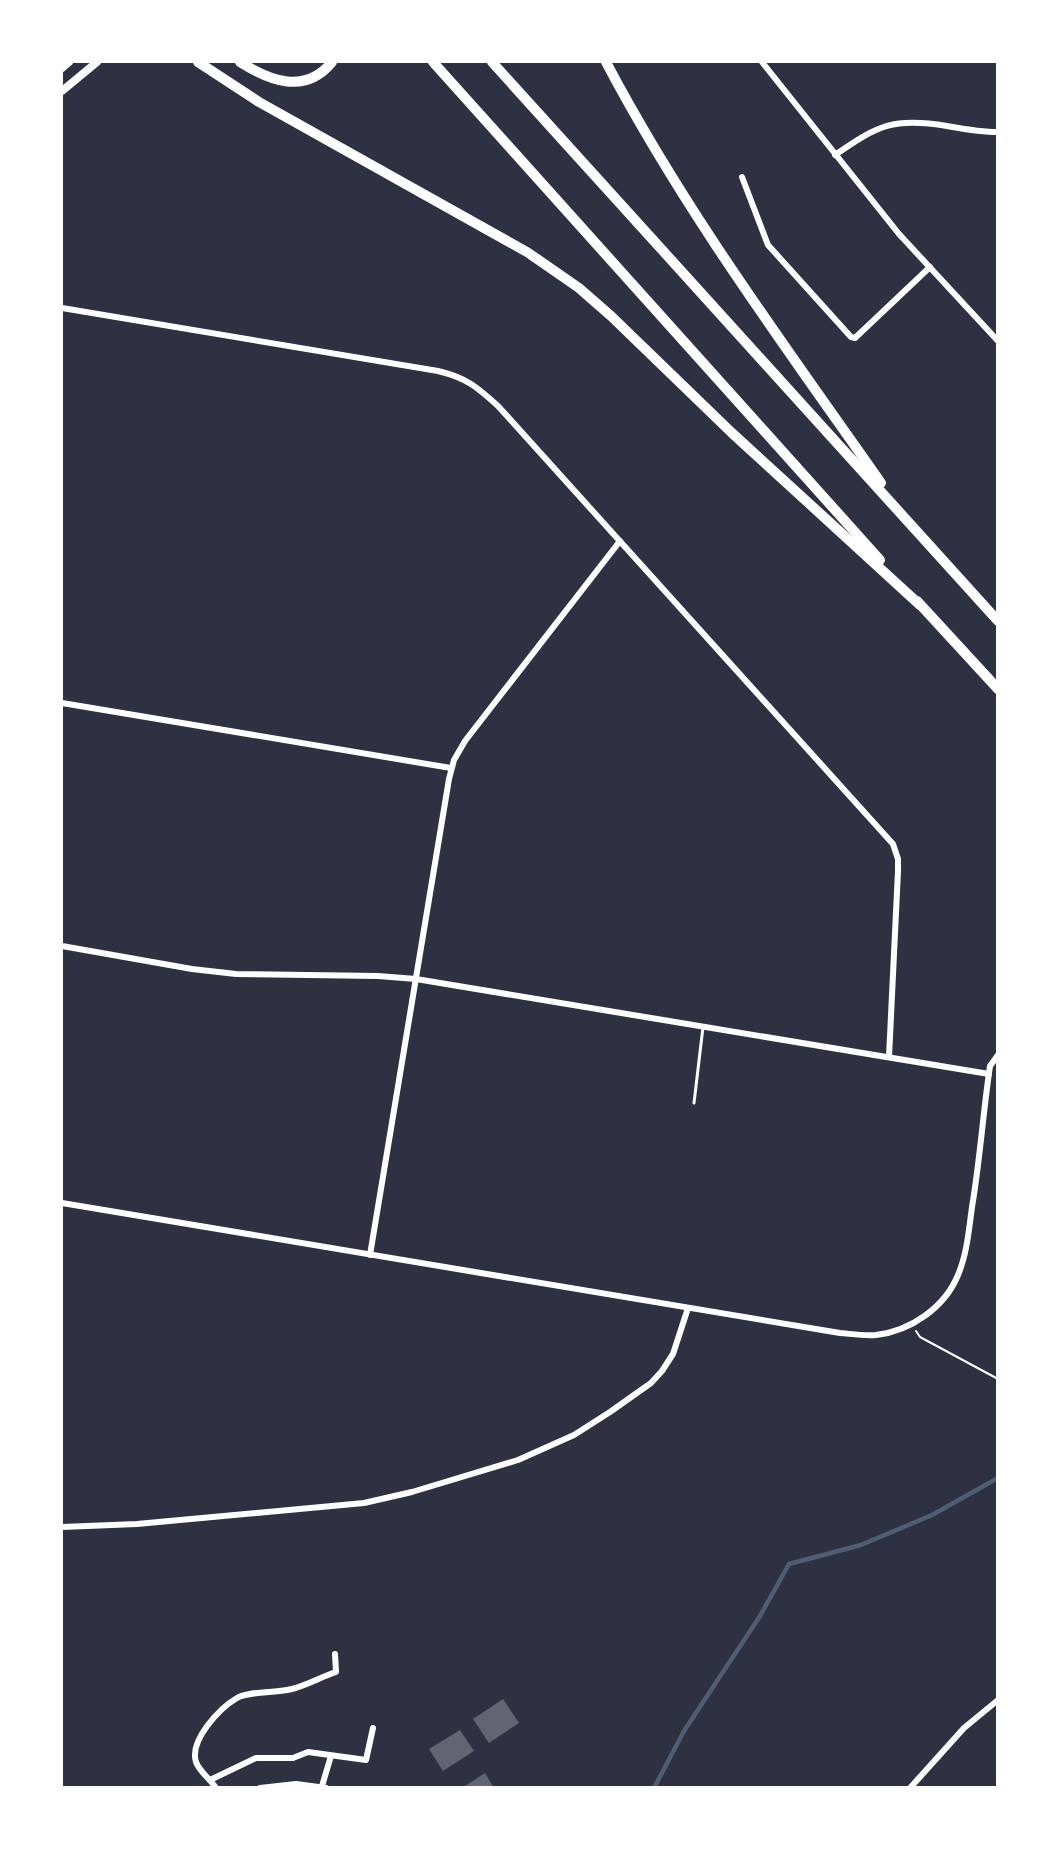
<svg xmlns="http://www.w3.org/2000/svg" width="1059" height="1849" font-family="'Roboto Condensed',sans-serif">
<rect width="100%" height="100%" fill="#2d3142"/>
<g fill="none" stroke-linecap="round" stroke-linejoin="round">
<path stroke="#4f5d75" stroke-width="4.5" d="M654,1788L684,1731L760,1616L789,1564L861,1545L932,1515L998,1478"/>
</g>
<g fill="#626471">
<path d="M503,1699L519,1723L489,1743L473,1719Z"/>
<path d="M460,1730L474,1751L443,1771L429,1749Z"/>
<path d="M485,1773L494,1788H462Z"/>
</g>
<g fill="none" stroke-linecap="round" stroke-linejoin="round">
<path stroke="#fff" stroke-width="2" d="M916,1331L920,1337L998,1379"/>
<path stroke="#fff" stroke-width="3" d="M694,1103L703,1027"/>
<g stroke="#fff" stroke-width="6">
<path d="M762,62L899,234L998,341"/>
<path d="M835,155C878,125 894,117 947,126C964,129 980,132 998,132"/>
<path d="M742,177L768,245L851,337L855,338L930,267"/>
<path d="M62,308L438,371C467,378 477,387 498,406L893,844L898,859V871L889,1057"/>
<path d="M62,703L451,768"/>
<path d="M62,946L192,969L236,974L378,976L416,979L989,1074"/>
<path d="M62,1203L840,1333C852,1334 864,1336 876,1335C911,1331 945,1307 958,1275C967,1254 969,1229 972,1207C980,1160 983,1113 990,1066L998,1055"/>
<path d="M370,1255L449,779L454,760L465,741L620,541"/>
<path d="M62,1527L137,1524L364,1503L412,1492L518,1460L574,1435L610,1412L651,1383L662,1371L673,1354L688,1308"/>
<path d="M210,1780L256,1758H293L308,1752L366,1760L373,1728"/>
<path d="M322,1786L331,1756"/>
<path d="M216,1788C210,1779 199,1771 196,1762C189,1740 220,1708 237,1698C248,1691 278,1693 292,1689C307,1685 321,1677 336,1672L335,1654"/>
<path d="M260,1788L296,1784L326,1788"/>
<path d="M910,1788L964,1728L998,1700"/>
</g>
<g stroke="#fff" stroke-width="8">
<path d="M62,68L69,62"/>
<path d="M62,91L97,62"/>
</g>
<g stroke="#fff" stroke-width="10">
<path d="M198,62L259,102L527,252L579,288L611,316L732,433L920,605"/>
<path d="M240,62C270,81 305,95 332,62"/>
<path d="M433,62L880,560"/>
<path d="M492,62L998,621"/>
<path d="M606,62C684,210 785,346 881,483"/>
<path d="M917,601L998,689"/>
</g>
</g>
<rect width="1059" height="1849" fill="none" stroke="#ffffff" stroke-width="126"/>
</svg>
